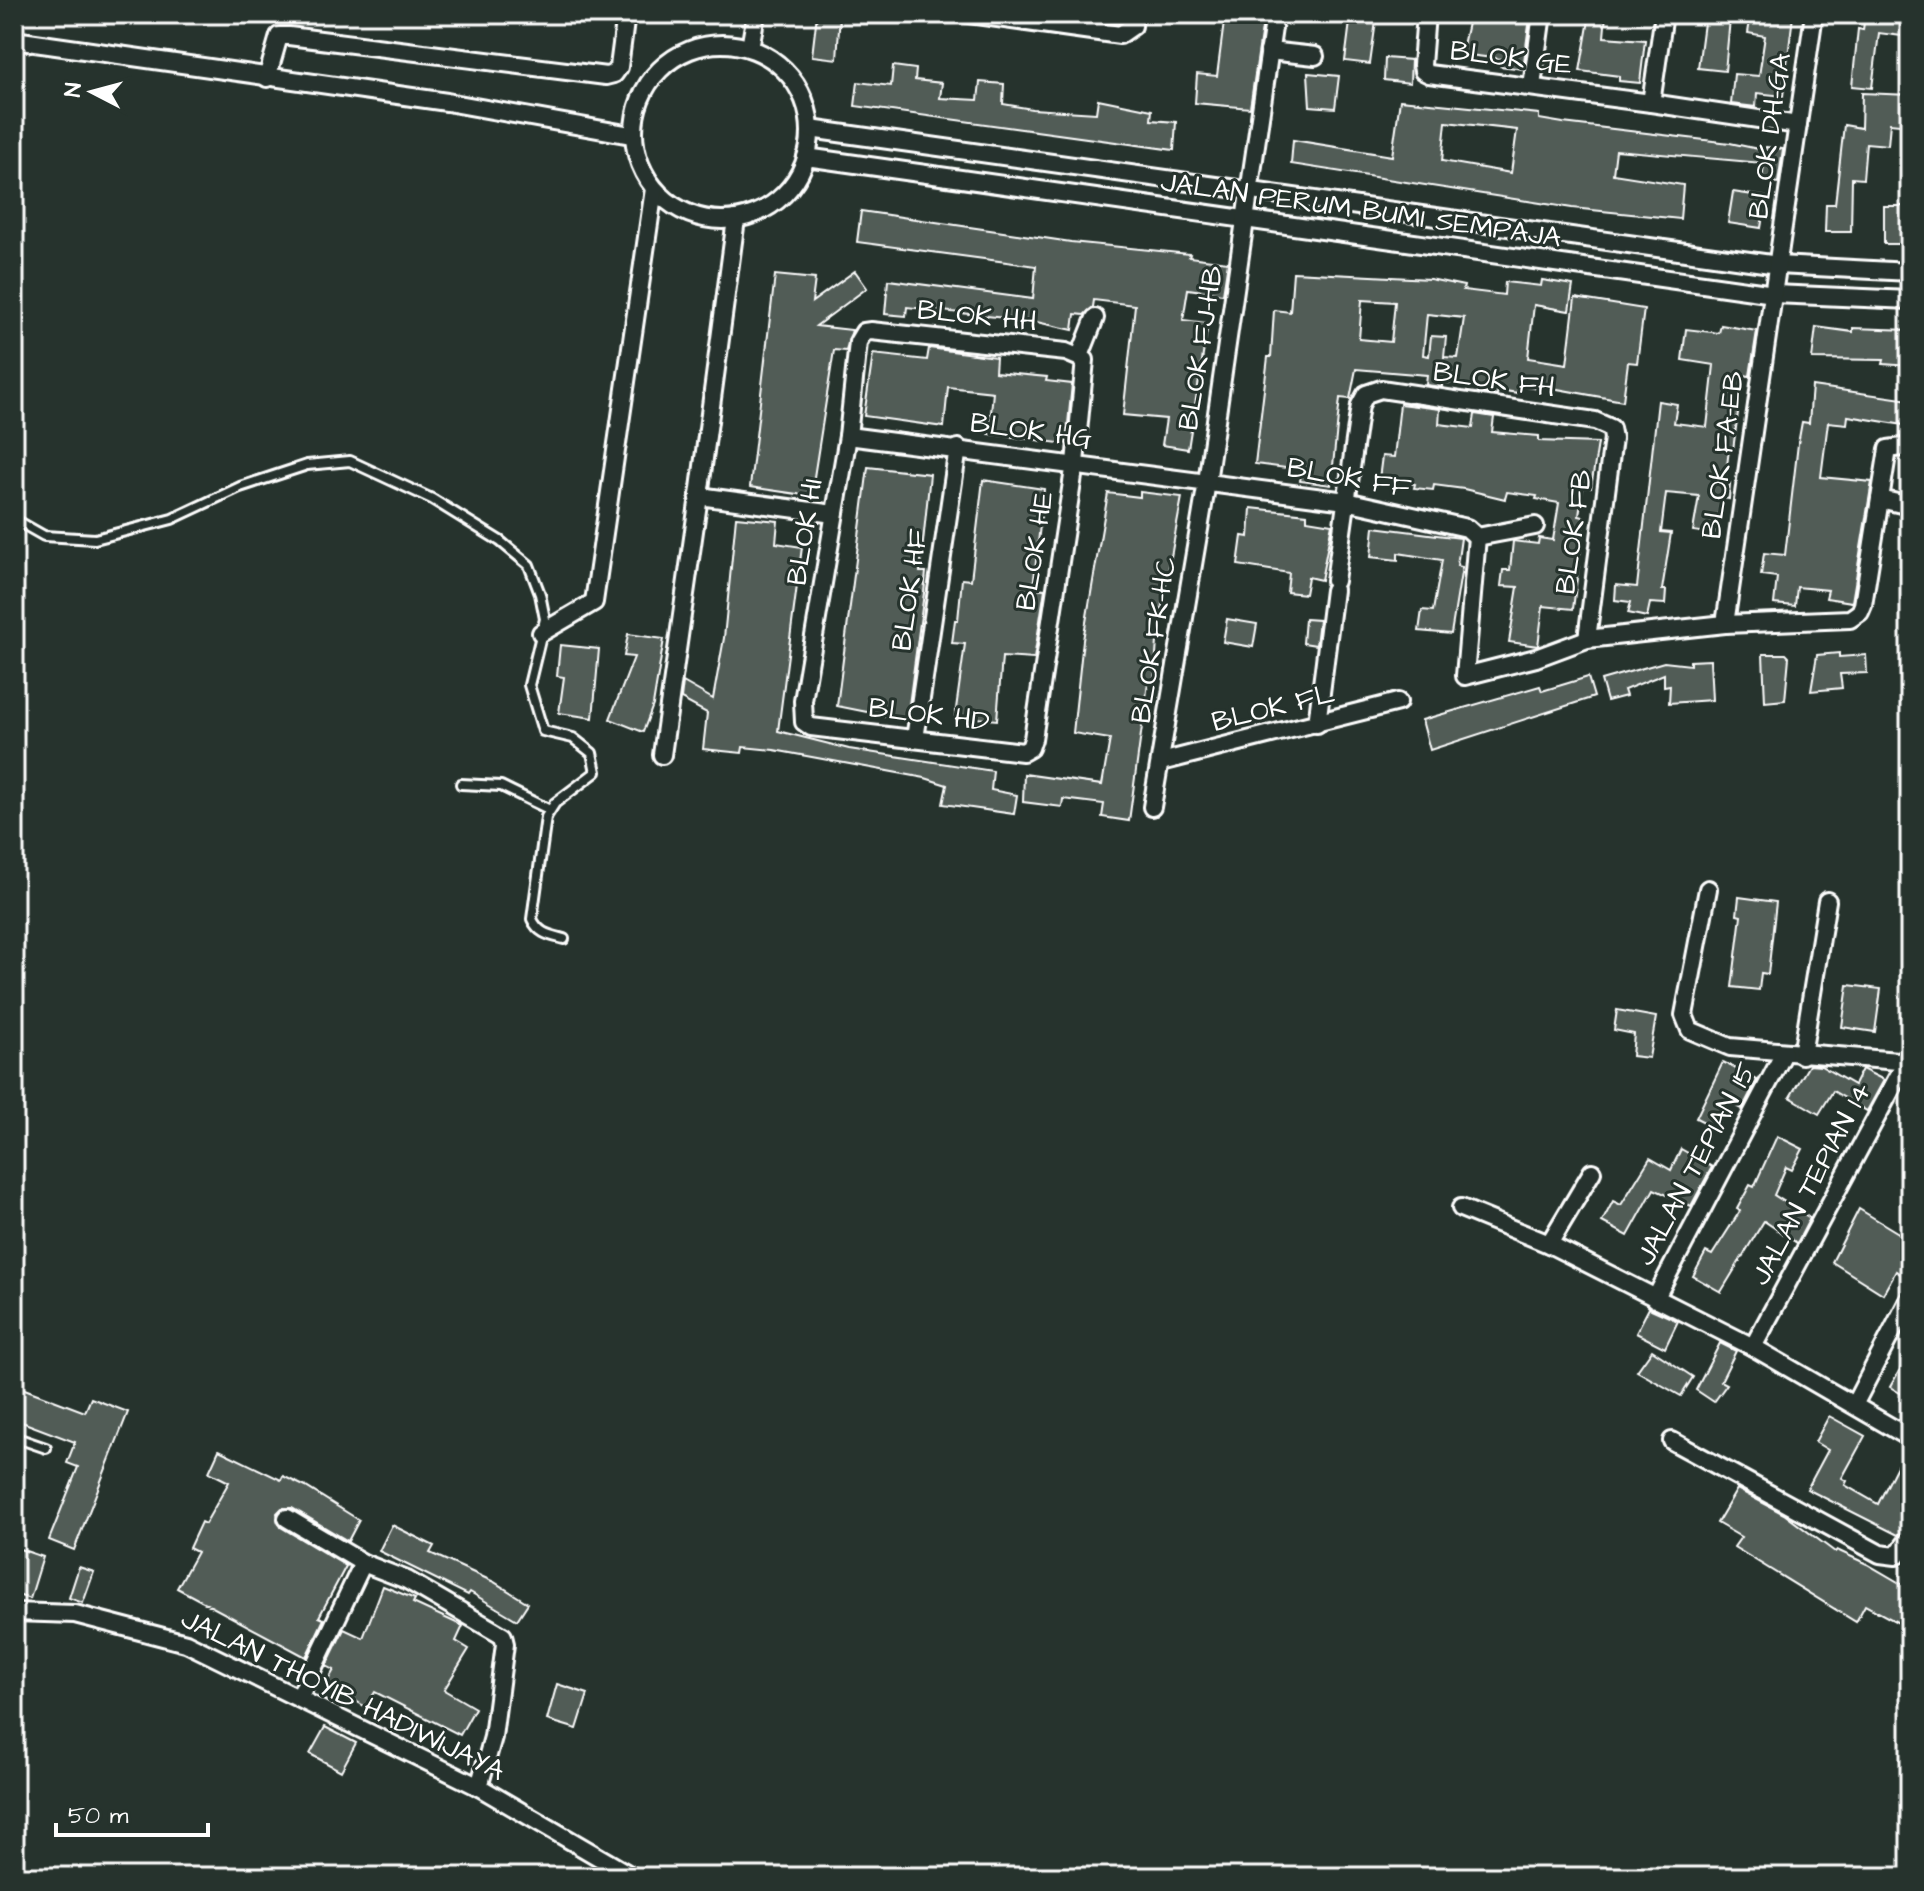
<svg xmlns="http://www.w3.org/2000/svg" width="1924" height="1891" font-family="'Architects Daughter',sans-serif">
<rect width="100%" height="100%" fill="#26332d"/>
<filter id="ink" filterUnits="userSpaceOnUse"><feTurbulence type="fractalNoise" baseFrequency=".0125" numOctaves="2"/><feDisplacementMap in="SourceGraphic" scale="16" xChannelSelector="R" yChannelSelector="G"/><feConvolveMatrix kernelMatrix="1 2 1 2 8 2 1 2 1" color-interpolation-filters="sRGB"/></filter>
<g filter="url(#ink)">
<g fill="#515c57" stroke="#fff" stroke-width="2" fill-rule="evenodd">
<path d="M817,14H840L837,59L812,56Z"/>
<path d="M1225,14L1264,15L1250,108L1195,103L1197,74L1217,76Z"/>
<path d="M1351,14H1377L1370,64L1345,61Z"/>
<path d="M1470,14L1530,18L1523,69L1500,66V59L1461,54Z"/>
<path d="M1590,14H1606L1604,37L1645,40L1640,83L1619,81V76L1580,71Z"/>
<path d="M1751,14L1793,16L1783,96L1757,93L1756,107L1731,104L1734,74L1759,76L1765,36L1748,33Z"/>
<path d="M1865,14H1902V18L1910,19V37L1879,33L1872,88L1852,86L1858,29L1863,30Z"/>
<path d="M1705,15L1730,19L1725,71L1698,68Z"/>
<path d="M1385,58L1411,60L1410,83L1384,80Z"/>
<path d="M893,66L916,69L915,80L942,83L940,98L978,100L980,82L1004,84L1003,104L1032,109L1096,113L1098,99L1152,110L1151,120L1176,122L1174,150L855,106L858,82L891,86Z"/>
<path d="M1308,73L1339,76L1335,108L1310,106Z"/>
<path d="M1862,93L1910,95V125L1890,123L1888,145L1866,143L1863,179L1852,178L1851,232H1825L1826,204H1835L1844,125L1861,128Z"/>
<path d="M1400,100L1539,114V119L1563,123L1730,143L1763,150L1762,163L1616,150L1613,174L1683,185L1680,219L1572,208L1291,164L1293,140L1392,156ZM1446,122L1517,130L1511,173L1442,161Z"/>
<path d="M1766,147L1783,149L1778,183L1762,181Z"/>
<path d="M1733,192L1766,197L1761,228L1728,223Z"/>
<rect x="1884" y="206" width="25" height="38"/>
<path d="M861,211L1071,242L1190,254L1189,257L1228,262L1223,294L1188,289L1183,320L1208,323L1188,449L1162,445L1166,419L1123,415L1135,305L1094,300L1093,307L1084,315L1075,314L1073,330L1032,321L907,307L906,316L885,314L888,280L1033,299L1036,266L857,242Z"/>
<path d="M855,271L867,288L816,326L852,330L846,351L834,350L811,496L750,487L775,275L815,279L812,302Z"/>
<path d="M1293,272L1430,279L1464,286L1463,290L1504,295L1505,282L1541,286L1542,280L1573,285L1569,311L1534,305L1528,358L1567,364L1575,298L1644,309L1637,363L1628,362L1623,401L1541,386V389L1518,386V393L1498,390L1497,395L1478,392L1476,386L1442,382V387L1426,385L1427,375L1356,369L1350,399L1340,398L1331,485L1300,481L1302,470L1255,464L1268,357H1271L1274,310L1290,312ZM1362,300L1395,302L1391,342L1359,339ZM1427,314L1464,318L1458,358L1444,357L1446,337L1431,336L1429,356L1423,355Z"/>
<path d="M1721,325L1757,331L1750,376L1743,375L1733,450L1729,449L1725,483H1730L1729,499L1723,498L1714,534L1693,531L1699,496L1666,493L1661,532L1671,533L1662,590H1666L1665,604L1650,603L1647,617L1628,613L1631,602L1615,600L1616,585L1637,587L1658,401L1677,404L1674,423L1707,427L1714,365L1682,360L1686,329L1719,333Z"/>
<path d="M1816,327L1853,332V328L1910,330V366L1883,364L1884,360L1812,359Z"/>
<path d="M929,348L996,357L995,372L1047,377L1046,381L1072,384L1066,444L989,434L993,392L948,387L944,427L864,416L873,354L927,360Z"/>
<path d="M1812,386L1910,400V426L1848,416L1847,424L1828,422L1821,477L1872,482L1852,602L1826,598L1828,590L1797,587L1795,606L1774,604L1777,577L1761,575L1764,553L1785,555L1798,444L1802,422L1809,423Z"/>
<path d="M1400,404L1440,409L1439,424L1473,428L1475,414L1494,417L1492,432L1539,436V441L1598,443L1591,488L1583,487L1579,516L1584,517L1582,539L1573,609L1543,606L1538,646L1509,642L1518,587L1501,586L1503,570H1510L1513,541L1538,544L1539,538L1553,540L1559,503L1536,499L1537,496L1507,492L1505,499L1464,489L1434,485L1433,490L1414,488L1415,484L1379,479L1382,456L1394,457Z"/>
<path d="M868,467L930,474L920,572H926L924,593L907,720L837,706Z"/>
<path d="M983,480L1044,489L1033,588L1045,589L1034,659L1002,657L997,720L955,716L965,644L952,643L955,620H958L962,579L971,580Z"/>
<path d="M1140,492L1182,497L1158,627L1154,684L1148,683L1129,821L1102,817L1104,804L1063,799L1062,807L1023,802L1024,774L1102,785L1110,739L1073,733L1083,640L1108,493L1140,497Z"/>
<path d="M1251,508L1307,514V520L1332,524L1321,580L1308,577L1305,594L1287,592L1289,573L1238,565L1242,536L1249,537Z"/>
<path d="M736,517L778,521L776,543L802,547L778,731L849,749L993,771L991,790L1017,795L1014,814L943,804L947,785L925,778L774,750L743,747L742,753L703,749L707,713L681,699L683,682L713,699L724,638Z"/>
<path d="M1374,527L1461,538L1457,566L1462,567L1451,634L1419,631L1422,610L1433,611L1442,560L1398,553V560L1371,557Z"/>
<path d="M1227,619L1257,624L1253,647L1223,642Z"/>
<path d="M1305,619L1319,620L1316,645L1303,643Z"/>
<path d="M628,634L664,639L653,705L643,732L610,719L634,657L624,656Z"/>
<path d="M560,645L599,649L593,718L559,713L564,677L557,676Z"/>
<path d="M1839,653V657L1866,655L1867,673L1840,674L1842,688L1811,691L1817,655Z"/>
<path d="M1763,654H1786L1789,657L1785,700L1765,702Z"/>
<path d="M1710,660L1712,700L1669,703L1670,685L1664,686V674L1624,690L1626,696L1607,701L1601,680L1664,662L1690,665V661Z"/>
<path d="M1588,677L1594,697L1430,750L1422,720L1540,686L1542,691Z"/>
<path d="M1739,897L1776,902L1768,974L1761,973L1759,990L1732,987L1741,916L1737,915Z"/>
<path d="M1848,985L1881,989L1875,1032L1842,1027Z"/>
<path d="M1617,1010L1656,1017L1649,1058L1632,1056L1634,1034L1614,1030Z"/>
<path d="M1723,1062L1757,1080L1742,1109L1729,1102L1716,1128L1696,1118Z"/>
<path d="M1809,1065L1821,1066L1854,1085L1862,1069L1884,1080L1867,1111L1833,1091L1819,1114L1790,1097Z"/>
<path d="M1777,1136L1803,1149L1792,1170L1786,1167L1774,1195L1810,1218L1797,1243L1764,1221L1721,1292L1693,1276L1706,1252L1712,1255L1740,1211L1737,1209L1750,1185L1754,1187Z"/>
<path d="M1681,1149L1712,1167L1691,1206L1654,1189L1628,1236L1602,1222L1613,1201L1621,1205L1650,1158L1671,1170Z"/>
<path d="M1859,1209L1910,1240V1281L1896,1271L1883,1294L1832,1262Z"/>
<path d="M1649,1308L1678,1321L1665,1348L1636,1333Z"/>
<path d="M1720,1343L1736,1351L1721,1381L1727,1384L1714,1402L1696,1390Z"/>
<path d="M1652,1350L1693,1377L1681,1396L1637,1371Z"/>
<path d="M1910,1352V1388L1905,1396L1890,1387Z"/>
<path d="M14,1385L85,1412L91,1398L128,1412L74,1550L49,1540L78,1467L67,1463L75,1442L14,1419Z"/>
<path d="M1829,1416L1865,1436L1842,1478L1847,1481L1845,1485L1878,1504L1906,1448L1910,1449V1527L1898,1535L1807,1489L1828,1450L1815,1442Z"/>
<path d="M219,1450L281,1480L283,1476L306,1487L359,1520L348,1541L292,1508H282L277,1513L281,1527L346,1566L319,1617L324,1619L306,1657L177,1588L197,1552L189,1548L201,1522L205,1524L229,1482L209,1472Z"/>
<path d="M1737,1489L1784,1514L1835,1552L1837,1550L1867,1564L1910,1589V1629L1865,1605L1856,1622L1734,1547L1741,1537L1717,1523Z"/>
<path d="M392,1525L434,1546L430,1553L494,1582L528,1603L517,1620L470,1592L468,1595L379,1551Z"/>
<path d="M14,1547L43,1557L30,1599L14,1594Z"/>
<path d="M79,1567L94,1572L83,1603L69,1598Z"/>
<path d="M383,1586L415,1599L413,1603L463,1626L456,1641L469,1649L444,1690L475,1708L460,1735L375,1692L366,1707L326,1684L334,1670L326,1666L344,1629L363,1638Z"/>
<path d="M557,1684L588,1694L577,1729L547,1720Z"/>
<path d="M325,1727L356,1743L341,1771L310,1754Z"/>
</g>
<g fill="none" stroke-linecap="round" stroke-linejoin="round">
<g stroke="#fff" stroke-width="14">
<g id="service">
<path d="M14,519L44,536L95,539L172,519L240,487L307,465L350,461L432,499L500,541L529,565L540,594L545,619L529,685L543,731L573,738L592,753L596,772L555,803L546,817L532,919C539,934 549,935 564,939"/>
<path d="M461,784L501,786L548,809"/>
<path d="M14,1437L46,1448"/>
</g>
</g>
<g stroke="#fff" stroke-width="22">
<g id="minor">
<path d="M969,14L1120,35L1133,26L1134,14"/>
<path d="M1426,14L1422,65L1423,71L1429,74L1651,103"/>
<path d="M1664,14L1651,103L1798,125"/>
<path d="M14,40L447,102L631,135"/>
<circle cx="722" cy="132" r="88"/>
<path d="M750,48L756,14"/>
<path d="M1269,51L1315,56"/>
<path d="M267,78L279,36H289L606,76L614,74L619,67L626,14"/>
<path d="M1532,86L1542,14"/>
<path d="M810,129L1778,265L1910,272"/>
<path d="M806,157L1774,294L1910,300"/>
<path d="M871,331L1066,352L1085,360L1075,463L1033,739L1030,748L1023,752L811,727L804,722L803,701L848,436L858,342L864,332Z"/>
<path d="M1080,356L1095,318"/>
<path d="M848,436L1346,501L1467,528L1477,537"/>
<path d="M699,496L736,219"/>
<path d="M1880,499L1910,506"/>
<path d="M1477,537L1465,676L1536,658L1587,639L1725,624L1850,619L1860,612L1863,605L1888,449L1910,446"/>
<path d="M1477,537L1535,526"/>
<path d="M1335,581L1360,405L1366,394L1381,389L1595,421L1611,428L1613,438L1587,639"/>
<path d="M1725,624L1814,14"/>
<path d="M541,633L594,602L654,189"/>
<path d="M1317,724L1334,590"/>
<path d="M915,739L958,448"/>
<path d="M662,755L699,496L834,514"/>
<path d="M1161,762L1398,702"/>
<path d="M1152,807L1207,482L1275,14"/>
<path d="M1708,889L1684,1015L1690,1030L1730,1047L1910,1062"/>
<path d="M1802,1055L1827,901"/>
<path d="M1592,1172L1549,1244L1753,1347L1910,1438"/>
<path d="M1461,1208L1549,1244"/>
<path d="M1655,1299L1784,1053"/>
<path d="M1753,1347L1906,1062L1910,1044"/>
<path d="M1854,1405L1910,1297"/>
<path d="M1672,1441L1880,1554L1896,1556L1910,1538"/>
<path d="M287,1518L363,1563L407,1580L503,1636L505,1644L493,1737L479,1787"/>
<path d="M14,1612L75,1614L186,1643L479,1787L633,1877"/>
<path d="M299,1698L363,1563"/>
</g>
</g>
<use href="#service" stroke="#26332d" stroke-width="8"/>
<use href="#minor" stroke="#26332d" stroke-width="16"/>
</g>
</g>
<g text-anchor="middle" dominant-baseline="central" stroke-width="6" stroke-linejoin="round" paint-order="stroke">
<g font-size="28" fill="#fff" stroke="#26332d">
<text transform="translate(1511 58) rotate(7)">BLOK GE</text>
<text transform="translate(1770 136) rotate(-82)">BLOK DH-GA</text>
<text transform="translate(1361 210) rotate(8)">JALAN PERUM BUMI SEMPAJA</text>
<text transform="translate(977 316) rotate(6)">BLOK HH</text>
<text transform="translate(1201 348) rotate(-81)">BLOK FJ-HB</text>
<text transform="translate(1494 380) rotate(8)">BLOK FH</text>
<text transform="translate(1031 431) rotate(8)">BLOK HG</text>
<text transform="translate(1723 455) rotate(-82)">BLOK FA-EB</text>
<text transform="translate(1349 478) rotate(10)">BLOK FF</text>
<text transform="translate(805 532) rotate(-81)">BLOK HI</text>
<text transform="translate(1574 532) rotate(-82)">BLOK FB</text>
<text transform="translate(1035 551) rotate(-81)">BLOK HE</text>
<text transform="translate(910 590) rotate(-82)">BLOK HF</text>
<text transform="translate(1154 640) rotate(-81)">BLOK FK-HC</text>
<text transform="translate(1273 708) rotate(-14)">BLOK FL</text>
<text transform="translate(929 715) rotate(7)">BLOK HD</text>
<text transform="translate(1696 1164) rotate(-62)">JALAN TEPIAN 15</text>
<text transform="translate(1811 1184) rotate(-62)">JALAN TEPIAN 14</text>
<text transform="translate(343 1695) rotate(26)">JALAN THOYIB HADIWIJAYA</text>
</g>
</g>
<rect width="1924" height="1891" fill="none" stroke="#26332d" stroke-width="48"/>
<rect x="24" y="24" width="1876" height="1843" fill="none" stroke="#fff" stroke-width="3" filter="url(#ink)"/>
<g transform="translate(92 92) rotate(276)" stroke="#26332d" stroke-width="6" paint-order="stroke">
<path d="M0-6L14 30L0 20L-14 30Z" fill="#ffffff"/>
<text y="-12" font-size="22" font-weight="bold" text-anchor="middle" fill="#ffffff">N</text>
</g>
<path d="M56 1823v12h152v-12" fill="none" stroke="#ffffff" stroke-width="4"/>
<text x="68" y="1823" font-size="24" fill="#ffffff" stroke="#26332d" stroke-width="6" paint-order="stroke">50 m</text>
</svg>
